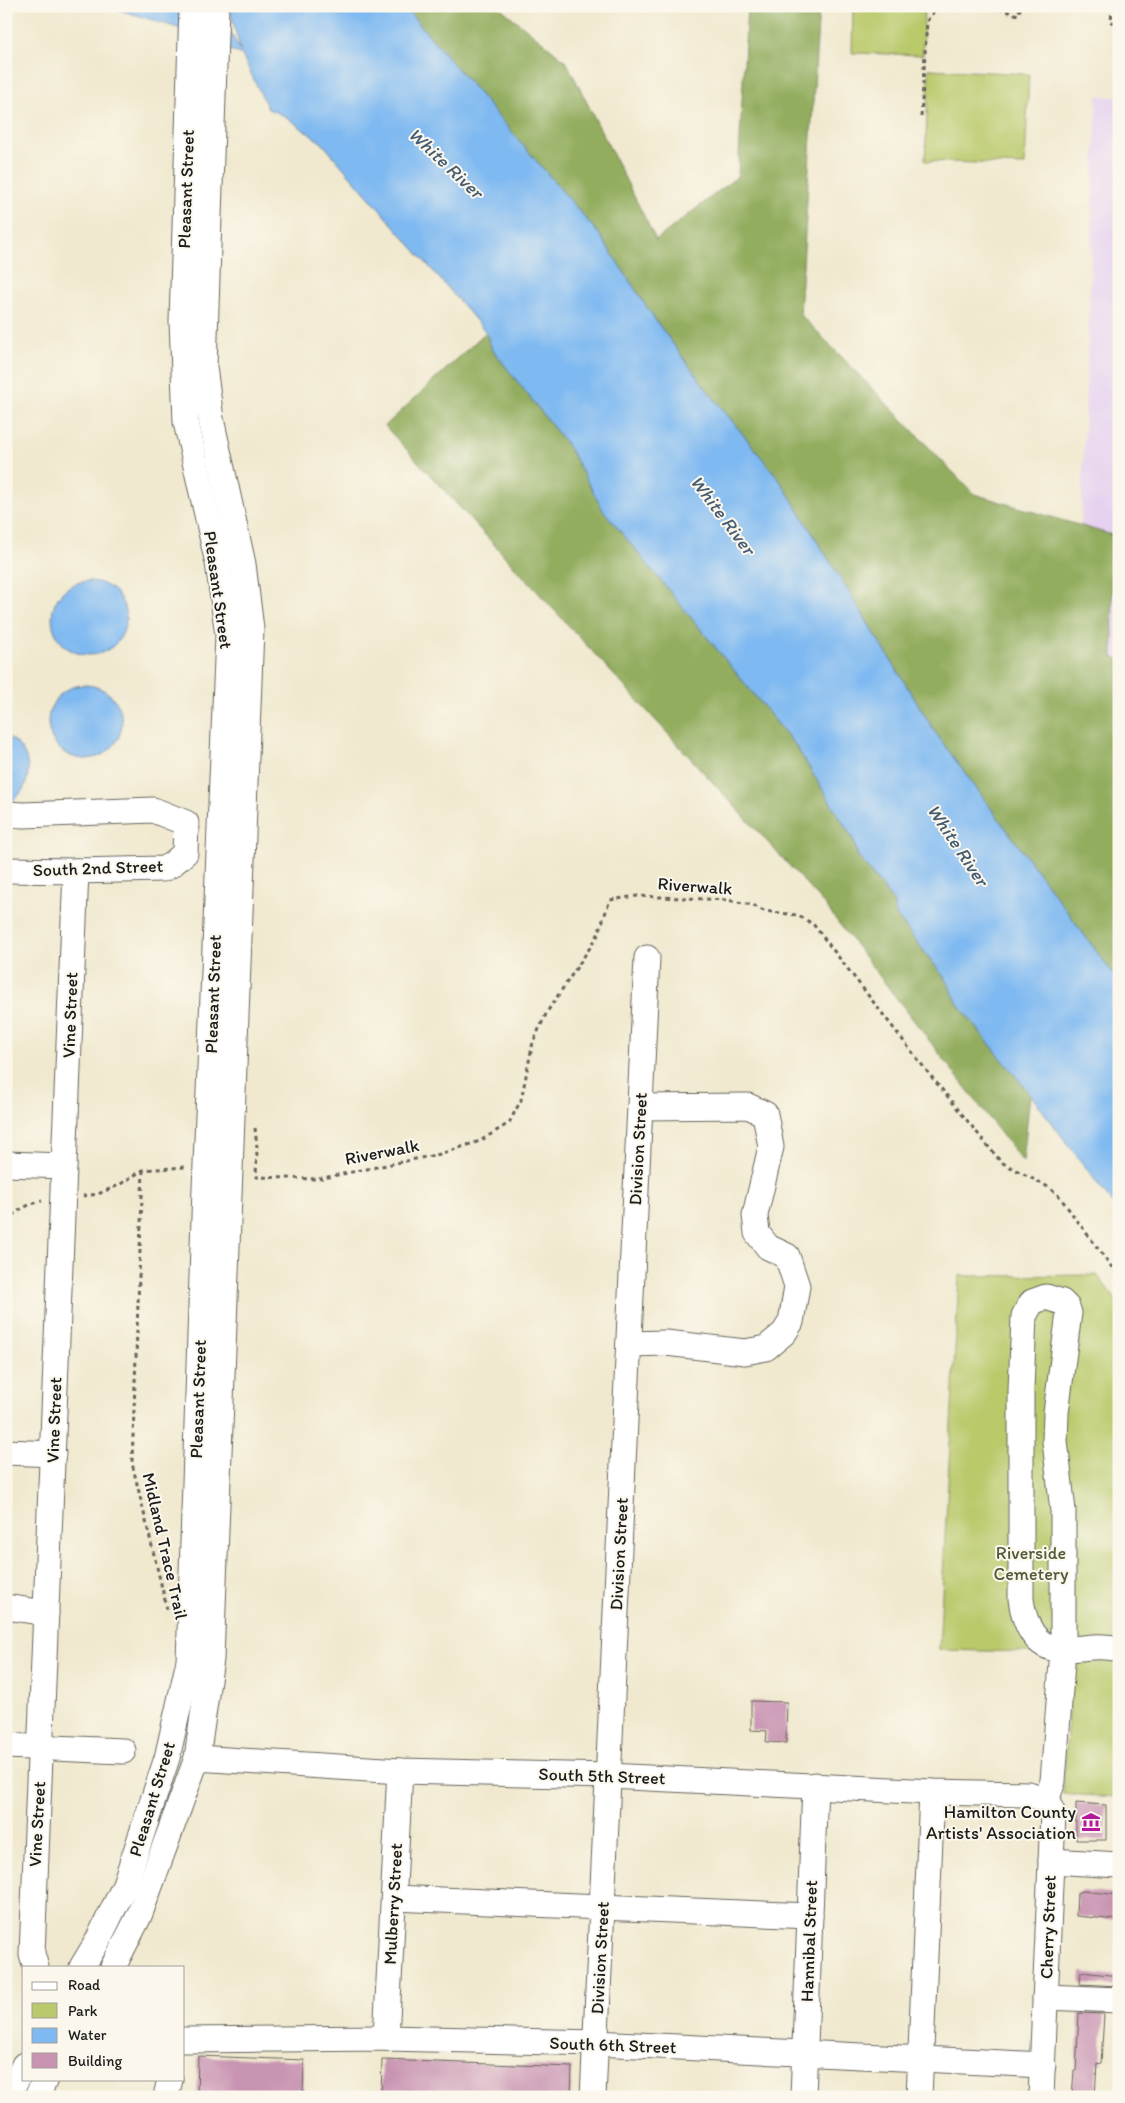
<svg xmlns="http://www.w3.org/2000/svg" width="1125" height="2103" font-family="Itim,sans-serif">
<rect width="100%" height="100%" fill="#fbf7ec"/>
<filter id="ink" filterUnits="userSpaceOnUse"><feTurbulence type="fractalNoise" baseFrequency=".02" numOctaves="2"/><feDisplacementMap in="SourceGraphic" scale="10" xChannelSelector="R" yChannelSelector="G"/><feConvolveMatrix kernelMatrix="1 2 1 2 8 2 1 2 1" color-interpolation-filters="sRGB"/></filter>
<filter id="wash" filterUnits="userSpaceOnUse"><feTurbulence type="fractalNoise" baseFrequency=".0096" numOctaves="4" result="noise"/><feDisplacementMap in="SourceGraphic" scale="20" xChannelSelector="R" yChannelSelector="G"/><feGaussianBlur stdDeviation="1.12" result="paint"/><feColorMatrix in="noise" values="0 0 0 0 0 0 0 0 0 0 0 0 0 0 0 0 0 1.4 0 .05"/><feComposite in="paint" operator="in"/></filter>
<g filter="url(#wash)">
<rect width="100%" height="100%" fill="#f0e9cf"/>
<path fill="#e6d2f0" d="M1097,96L1119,97V688L1075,686Z"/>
<g fill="#bac96b" stroke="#6b7244">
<path d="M853,6L924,8L923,55L852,53Z"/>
<path d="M929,69L1029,74L1025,165L925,161Z"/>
<path d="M1097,1275L1119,1304V1797L1063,1794L1072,1653L939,1650L959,1276Z"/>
</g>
<g fill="#93ad5f" stroke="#58643e">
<path d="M404,6H498L566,61L656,240L738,176L747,6H819L800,314L974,494L1112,535L1113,657L1119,659V982L937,735L779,479L708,391L656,321L599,234Z"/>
<path d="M486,332L492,349L568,446L603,510L796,746L853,839L858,856L893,901L896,915L947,981L958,1004L1030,1094L1023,1162L820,899L385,426Z"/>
</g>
<g fill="#7fb9f1" stroke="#4e6a86">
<path d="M107,6H217L241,52L229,6H404L599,234L656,321L708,391L779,479L937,735L1119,982V1212L1030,1094L958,1004L947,981L896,915L893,901L858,856L853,839L796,746L603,510L568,446L492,349L486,332L321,142C303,131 288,115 268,109L242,55L178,28Z"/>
<circle cx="89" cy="618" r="37"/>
<circle cx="85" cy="722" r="37"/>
<path d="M6,736C35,750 36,790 6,805Z"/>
</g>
<g id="blocks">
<g fill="#c994b2">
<path d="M751,1701L787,1702L786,1743L766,1742L767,1731L751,1730Z"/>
<path d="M1076,1803L1106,1805V1840H1076Z"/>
<path d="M1082,1891L1119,1895L1118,1920L1076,1916L1077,1893Z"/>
<path d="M1081,1972L1119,1976V1986L1080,1984Z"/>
<path d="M1079,2013L1104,2014L1101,2064L1097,2063L1095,2097H1072L1074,2071H1076Z"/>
<path d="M198,2056L304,2060L303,2097H197Z"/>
<path d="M382,2060L572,2067L571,2097H381Z"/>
</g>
</g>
</g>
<g filter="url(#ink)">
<use href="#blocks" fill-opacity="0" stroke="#66645b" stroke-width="1"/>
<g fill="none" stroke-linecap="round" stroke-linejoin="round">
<g stroke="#66645b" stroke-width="27">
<g id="minor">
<path d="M6,814L24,815L153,810L186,823L185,853L171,865L163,869L76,871L6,870"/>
<path d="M6,1164L64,1166"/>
<path d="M629,1344L666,1343L745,1352L766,1348L784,1333L791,1322L797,1286L787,1256L768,1247L757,1233L755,1215L771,1147L765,1114L748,1106L640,1107"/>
<path d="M6,1452L53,1454"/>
<path d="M6,1607L46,1613"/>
<path d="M6,1746L123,1751"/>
<path d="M197,1758L400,1771L608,1776L932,1792L1028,1794C1041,1797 1048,1800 1053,1814L1041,2097"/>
<path d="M1046,1801L1053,1781L1063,1650V1511L1055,1441L1056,1413L1069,1313L1067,1307L1062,1302L1046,1297L1032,1302L1024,1316L1021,1390V1599C1024,1623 1035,1651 1064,1649C1084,1649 1098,1644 1119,1649"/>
<path d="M1051,1861L1119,1865"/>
<path d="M394,1898L810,1916"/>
<path d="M36,1967L32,1954L76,871"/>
<path d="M82,1967L97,1942L124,1887L167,1758L189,1661L205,1188L228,635L218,563L186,422L182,321L192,6"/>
<path d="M113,1967L139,1916L197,1758L211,1659L251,629L243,564L211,419L204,367L216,6"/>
<path d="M1045,1997L1119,2000"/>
<path d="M386,2038L400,1771"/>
<path d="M184,2040L386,2038L596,2043L1043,2065"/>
<path d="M8,2097L24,2065"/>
<path d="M37,2097L45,2079"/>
<path d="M166,2097L170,2079"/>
<path d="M593,2097L647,958"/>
<path d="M803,2097L815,1785"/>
<path d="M919,2097L932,1792"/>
</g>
</g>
<g stroke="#66645b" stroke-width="3" stroke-dasharray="4 4" stroke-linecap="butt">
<path d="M991,6L1018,15L1021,6"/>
<path d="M1112,6L1111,22L1119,23"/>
<path d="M921,117L927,21L938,6"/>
<path d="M255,1128L257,1148L256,1177L318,1179L440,1154L480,1141L509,1123L521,1100L533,1042L547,1012L597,937L610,900L637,896L728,900L752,905L764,911L797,915L813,924L926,1070L1001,1162L1048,1187L1059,1196L1119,1277"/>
<path d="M143,1170L132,1463L168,1613"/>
<path d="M83,1196L98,1194L119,1185L143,1170L185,1167"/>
<path d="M6,1221C16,1211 28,1204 42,1201"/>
</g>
<use href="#minor" stroke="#fff" stroke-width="25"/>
</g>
</g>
<defs>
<g id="museum-bare" transform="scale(1.5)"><path d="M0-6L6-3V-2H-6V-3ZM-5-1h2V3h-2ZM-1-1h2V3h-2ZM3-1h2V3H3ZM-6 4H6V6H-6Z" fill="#b5179e" stroke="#fbf7ec" stroke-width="2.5" paint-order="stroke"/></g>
</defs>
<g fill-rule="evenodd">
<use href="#museum-bare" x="1091" y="1822"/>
</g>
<g text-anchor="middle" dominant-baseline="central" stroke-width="4" stroke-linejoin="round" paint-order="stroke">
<g font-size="18" fill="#1c1c1c" stroke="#fbf7ec">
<text transform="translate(186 189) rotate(-88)">Pleasant Street</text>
<text transform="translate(218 590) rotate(82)">Pleasant Street</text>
<text transform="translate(98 868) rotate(-2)">South 2nd Street</text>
<text transform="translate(695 886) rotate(4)">Riverwalk</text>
<text transform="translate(213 994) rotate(-88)">Pleasant Street</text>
<text transform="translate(70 1015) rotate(-88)">Vine Street</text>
<text transform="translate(638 1149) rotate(-87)">Division Street</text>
<text transform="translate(382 1152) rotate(-11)">Riverwalk</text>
<text transform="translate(198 1399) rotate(-88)">Pleasant Street</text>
<text transform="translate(54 1420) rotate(-88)">Vine Street</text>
<text transform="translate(165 1546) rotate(77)">Midland Trace Trail</text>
<text transform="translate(619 1554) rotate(-87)">Division Street</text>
<text transform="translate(602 1776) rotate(2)">South 5th Street</text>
<text transform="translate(152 1799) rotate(-73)">Pleasant Street</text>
<text transform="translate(37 1824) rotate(-87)">Vine Street</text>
<text transform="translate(393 1904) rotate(-87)">Mulberry Street</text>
<text transform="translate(1048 1927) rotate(-88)">Cherry Street</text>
<text transform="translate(809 1941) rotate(-88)">Hannibal Street</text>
<text transform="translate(600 1958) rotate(-87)">Division Street</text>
<text transform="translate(613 2045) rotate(2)">South 6th Street</text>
</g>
<g font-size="18" fill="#535938" stroke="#fbf7ec">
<text x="1031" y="1553">Riverside<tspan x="1031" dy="21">Cemetery</tspan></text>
</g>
<g font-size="18" fill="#1c1c1c" stroke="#fbf7ec" text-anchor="end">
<text x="1076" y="1812">Hamilton County<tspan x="1076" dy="21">Artists' Association</tspan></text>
</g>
<g font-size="19" font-style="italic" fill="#445b71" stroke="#fbf7ec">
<text transform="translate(446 163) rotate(43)">White River</text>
<text transform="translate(723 515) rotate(53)">White River</text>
<text transform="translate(958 845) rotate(56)">White River</text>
</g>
</g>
<rect width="1125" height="2103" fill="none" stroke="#fbf7ec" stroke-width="25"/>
<rect x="22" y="1966" width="162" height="115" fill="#fbf7ec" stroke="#a29f99"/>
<rect x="32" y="1982" width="25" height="8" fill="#ffffff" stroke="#a29f99"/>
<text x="68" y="1990" font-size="15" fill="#1c1c1c">Road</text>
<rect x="32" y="2003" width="25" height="15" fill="#bac96b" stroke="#a29f99"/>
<text x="68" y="2016" font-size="15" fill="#1c1c1c">Park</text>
<rect x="32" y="2028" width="25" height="15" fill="#7fb9f1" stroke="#a29f99"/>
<text x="68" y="2040" font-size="15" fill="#1c1c1c">Water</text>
<rect x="32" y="2053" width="25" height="15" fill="#c994b2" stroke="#a29f99"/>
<text x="68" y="2066" font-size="15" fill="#1c1c1c">Building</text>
</svg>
